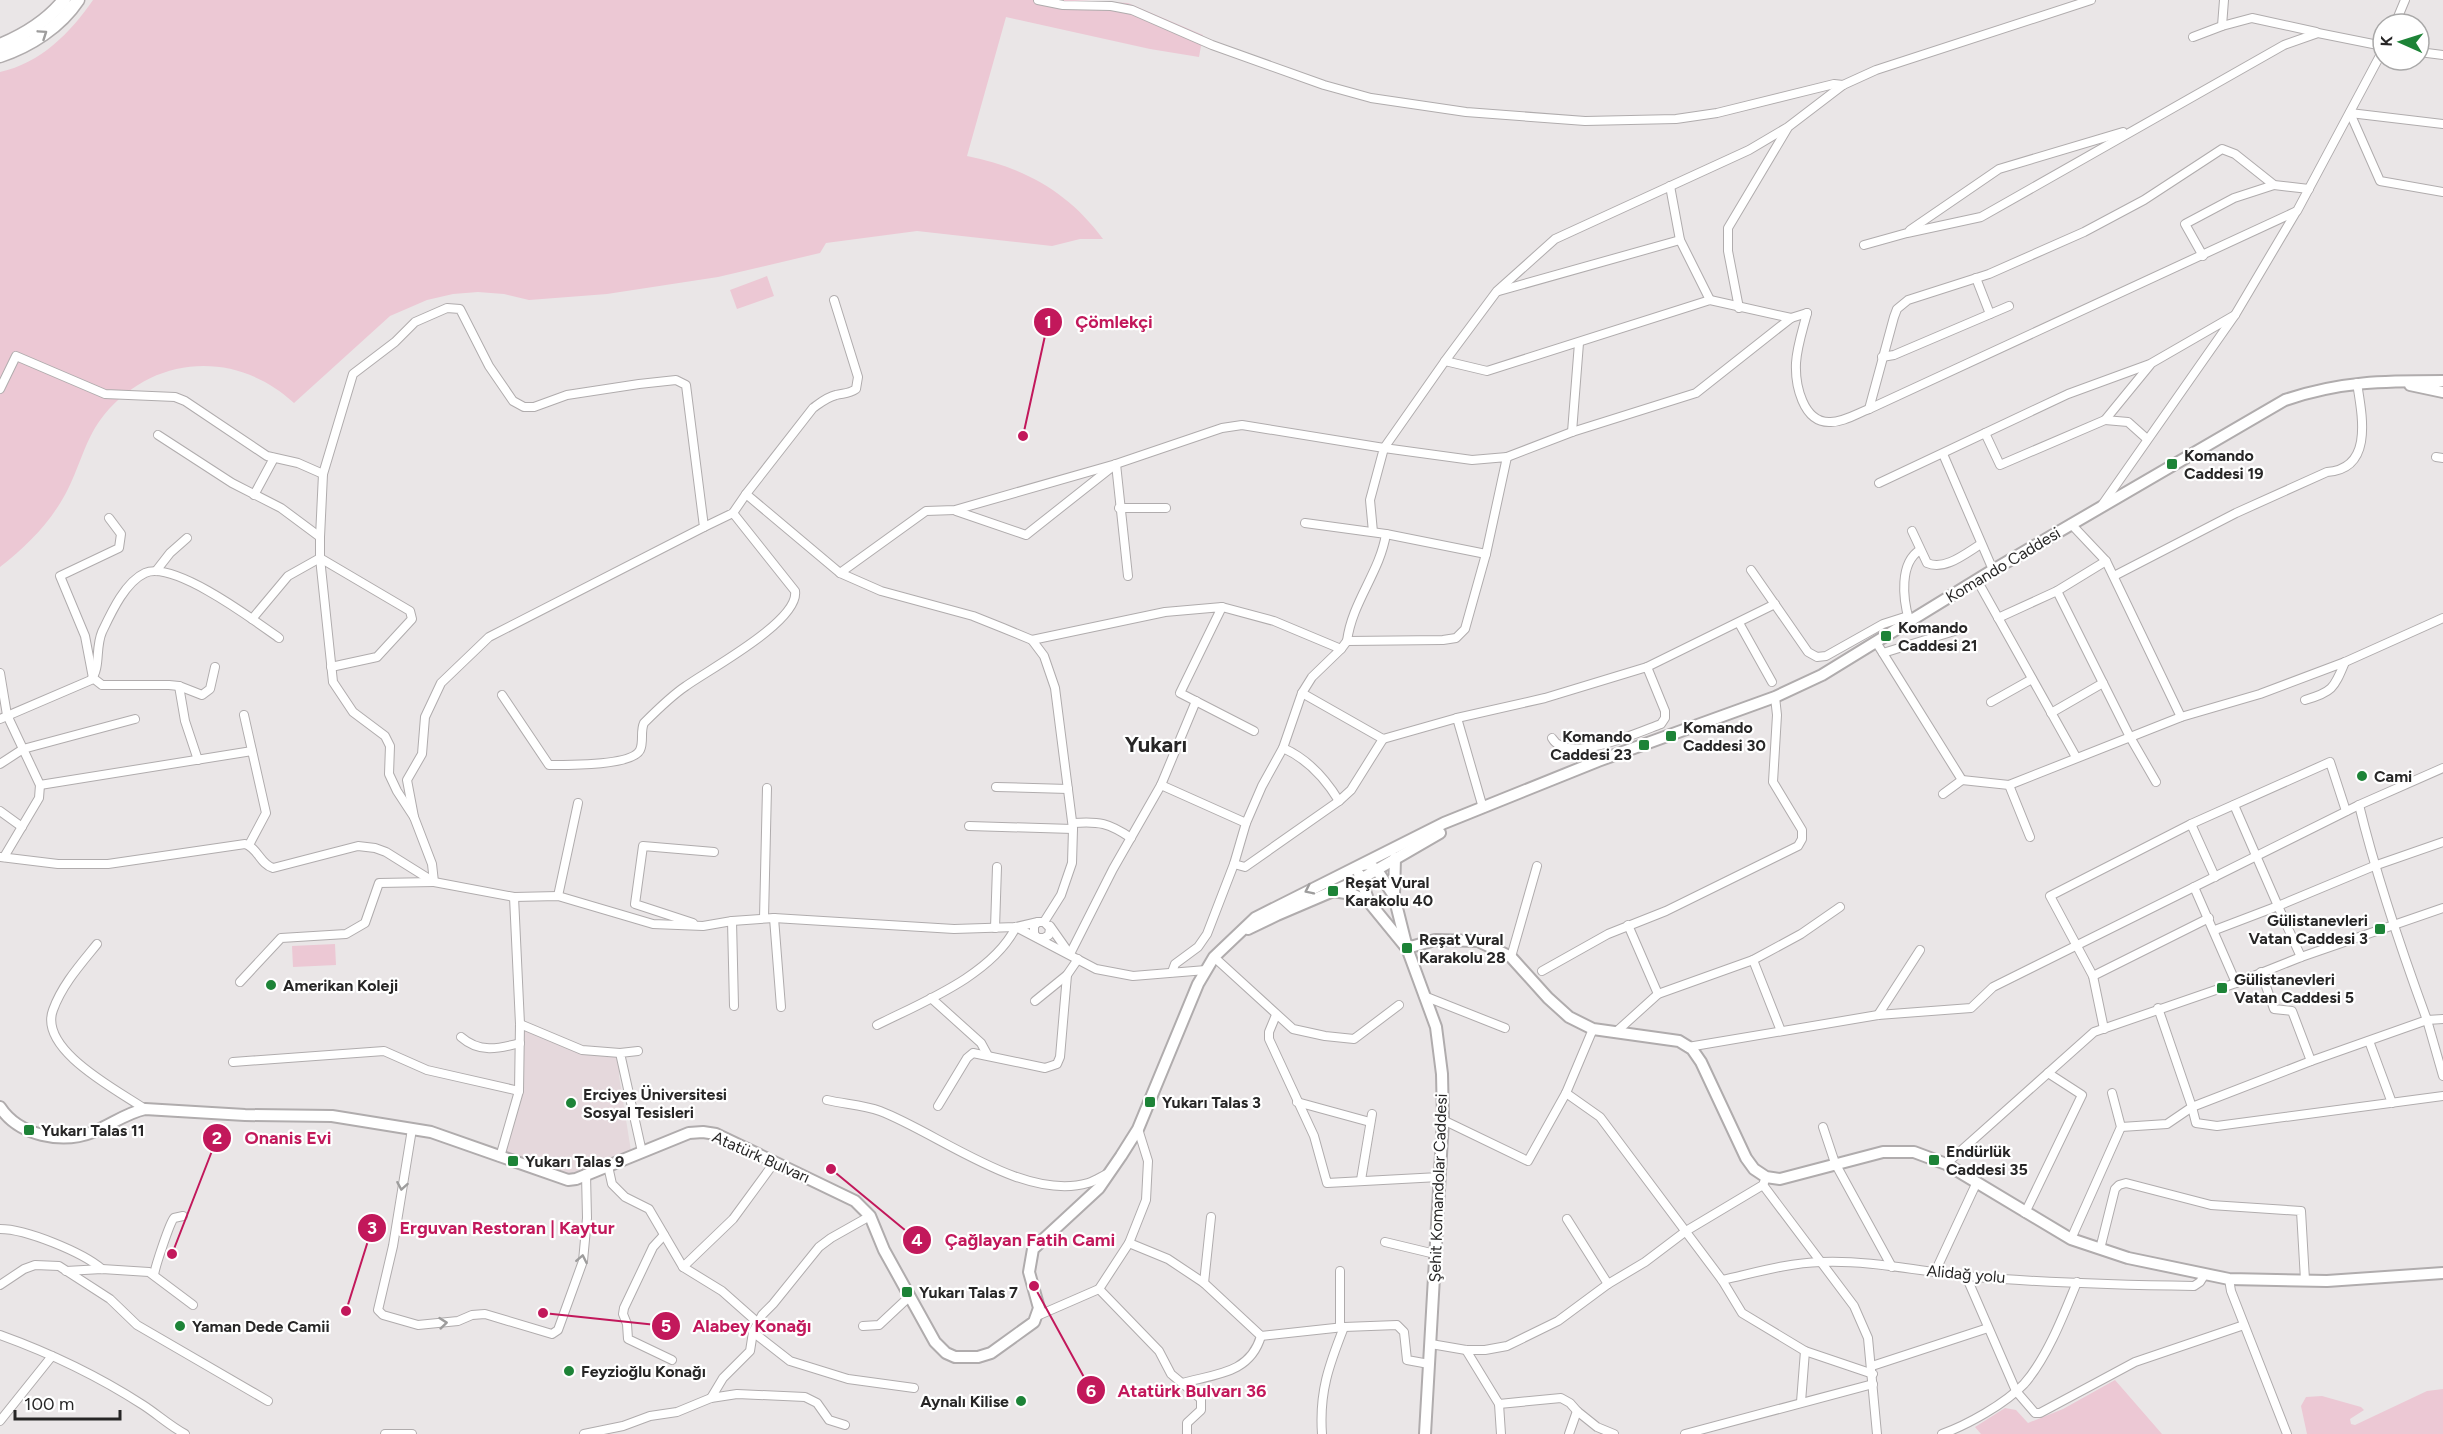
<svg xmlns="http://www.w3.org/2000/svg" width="2443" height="1434" font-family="Figtree,sans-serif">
<rect width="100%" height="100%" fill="#eae6e7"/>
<path fill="#e5d8dc" d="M522,1027L562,1045L620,1055L619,1076L631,1151L566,1179L503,1153L521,1092Z"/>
<g fill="#ecc8d4">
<path d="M93,0H1074L1128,3L1203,35L1199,57L1150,49L1006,17L967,156C1023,167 1069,192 1103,239H1080L1052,246L917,231L826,243L820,253L718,277L607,294L529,300L504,294L478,292L453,294L427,300L390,316L294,403C237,350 154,354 104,415C86,437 81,463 68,489C52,521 28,545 0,567V72C41,63 70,33 93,0Z"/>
<path d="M767,276L774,296L737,309L730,290Z"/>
<path d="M335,944L336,965L293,967L292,946Z"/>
<path d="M2115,1380L2162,1434H1981L1975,1427L2005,1408L2016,1410L2028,1423L2063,1409Z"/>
<path d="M2443,1389V1434H2307L2301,1406L2306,1397L2322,1396L2361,1407L2364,1410L2350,1419L2351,1424L2355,1425L2427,1391Z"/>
</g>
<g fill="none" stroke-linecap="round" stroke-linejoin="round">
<g stroke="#b0acad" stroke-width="10">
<g id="street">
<path d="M1038,0L1063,5L1111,6L1132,10L1212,45L1324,85L1371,98L1466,112L1585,121L1676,119L1717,113L1834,84L1843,85"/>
<path d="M2395,24L2405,0"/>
<path d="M2222,26L2252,18L2316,32"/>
<path d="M2193,37L2222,26L2224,0"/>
<path d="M2419,52L2443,55"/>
<path d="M2350,113L2380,181L2443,192"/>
<path d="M2350,113L2443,124"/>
<path d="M1670,186L1680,240L1710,300"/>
<path d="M1910,230L1999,169L2123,132"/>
<path d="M1864,245L1907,233L1981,217L2284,45L2318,33L2383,46"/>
<path d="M2203,256L2185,224L2234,198L2274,185"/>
<path d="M1976,278L1990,314"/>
<path d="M1499,291L1680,240"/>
<path d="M1739,308L1728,251V228L1787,129"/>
<path d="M1807,313C1803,329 1797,346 1796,363C1795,385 1803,422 1829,422C1842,423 1858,413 1869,409L2297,211L2383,50"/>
<path d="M1882,357L1894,355L2009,306"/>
<path d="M1445,361L1497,291L1555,239L1749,150L1788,127L1843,85L1876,70L2091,0"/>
<path d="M0,389L16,356L105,394L175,397L185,401L267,456L298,463L323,474L353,374L395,342L415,322L447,308L460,309L489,366L513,401L524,407H534L567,395L639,384L676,380L686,385L704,527L489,637L441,683L425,717L422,754L407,780L414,817"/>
<path d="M1869,409L1894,317L1897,309L1908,300L1989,274L2084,232L2144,200L2222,149L2235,154L2274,185L2309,189"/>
<path d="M2105,420L2128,422L2147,439"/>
<path d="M1572,432L1579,343"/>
<path d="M1985,433L2000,465L2105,420L2150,365"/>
<path d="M158,435L232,483L281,508L320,537V558L333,682L353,712L385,736L390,746L389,774L397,791L414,817L432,864L434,882L379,883L365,923L346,934L281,938L240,982"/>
<path d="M1943,454L1993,570"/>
<path d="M1507,457L1572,432L1696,393L1791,318L1807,313"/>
<path d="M2436,457L2443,458"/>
<path d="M1116,464L1128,576"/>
<path d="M1879,483L2068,394L2150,364L2235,315"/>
<path d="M746,494L840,573L881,591L973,616L1003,628L1032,640L1044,656L1055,688L1073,829L1072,863L1061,895L1044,922H1038L1034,926V934L1038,938H1044L1049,935L1050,928L1044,922"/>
<path d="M254,495L274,458"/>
<path d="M2102,505L2235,315L2296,212"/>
<path d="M1119,508H1166"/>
<path d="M956,511L1026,535L1112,467"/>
<path d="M109,518L121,534L119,548L60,576L85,636L93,678L102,685H169L179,686L202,695L210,689L215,667"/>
<path d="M1305,523L1386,534L1486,554L1465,629L1456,638L1443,640L1347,641L1341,649"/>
<path d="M2071,524L2106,561L2181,717"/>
<path d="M704,527L733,513L746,494L813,408C820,403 827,397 836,395C844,393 849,394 856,389L858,377L834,300"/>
<path d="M1912,531L1927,563C1945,571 1966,553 1981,544"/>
<path d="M320,537L323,474"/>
<path d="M1486,554L1507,457L1472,460L1384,448L1445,361L1487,371L1710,300L1791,318"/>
<path d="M1751,570L1808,652L1817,657L1826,656L1883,624L1908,616"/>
<path d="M156,571L170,553L187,538"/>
<path d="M840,573L926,511L955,510L1116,464L1222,428L1242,425L1384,448L1370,500L1373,532"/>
<path d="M2114,576L2236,513L2327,472C2374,469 2362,415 2357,383"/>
<path d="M1977,580L2076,757"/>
<path d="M2057,591L2130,737L2156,782"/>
<path d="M1998,618L2057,591L2106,561"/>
<path d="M252,619L288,576L320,558L410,611L412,619L377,657L331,667"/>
<path d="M1909,620C1903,599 1899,563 1920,550"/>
<path d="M1739,623L1772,682"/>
<path d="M1032,640L1165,612L1222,607L1180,693L1254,731"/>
<path d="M1347,641C1352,602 1380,572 1386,534"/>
<path d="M1876,642L1962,780L1943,794"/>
<path d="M1883,653L1961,629"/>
<path d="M1647,667L1775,604"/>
<path d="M0,673L7,715L40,785L39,798L4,857"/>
<path d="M179,686L185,721L198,760"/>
<path d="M1302,693L1383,739L1457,718L1483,808"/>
<path d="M502,695L549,765C566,765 632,766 640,750C644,742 640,731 644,723C657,710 671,696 686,686C708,670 800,621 795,591L733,513"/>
<path d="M2305,700C2333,692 2334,688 2345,662"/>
<path d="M1991,702L2032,679"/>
<path d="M2051,713L2103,683"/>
<path d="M244,715L266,813L249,845"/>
<path d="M1457,718L1545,698L1647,667L1665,711V718L1661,724C1639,732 1567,765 1552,738"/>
<path d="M0,719L91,680C101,667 95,648 102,632C111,613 125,582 145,573C174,560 255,621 279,638"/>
<path d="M1283,748C1308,759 1325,778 1339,801"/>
<path d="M0,764L23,749L135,719"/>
<path d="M1962,780L2009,785L2030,837"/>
<path d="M40,785L252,751"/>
<path d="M1161,785L1246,823"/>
<path d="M2009,785L2181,717L2260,694L2345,662L2443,618"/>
<path d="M996,787L1068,789"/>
<path d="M2359,805C2377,879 2401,949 2427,1020L2443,1019"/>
<path d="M0,811L22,827"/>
<path d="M1073,823C1099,821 1109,823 1131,838"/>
<path d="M2191,824L2215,877"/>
<path d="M969,826L1073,829"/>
<path d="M0,857L58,864H108L245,844C258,848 260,864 273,868L358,846L375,848L386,852L434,882L514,897L558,896L653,924L703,926L732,921L774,918L954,929L1016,927L1038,922"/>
<path d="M1234,864L1245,867L1339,801L1351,790L1383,739"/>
<path d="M2194,887L2236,983"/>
<path d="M558,896L578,803"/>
<path d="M764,918L767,788"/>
<path d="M774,918L781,1007"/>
<path d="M732,921L734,1006"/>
<path d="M693,923L635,904L643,846L714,852"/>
<path d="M1628,925L1658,994"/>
<path d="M1050,926L1069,953"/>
<path d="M1016,927L1096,969L1133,976L1206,970"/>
<path d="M995,928L997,867"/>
<path d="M2215,930L2278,906L2234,805"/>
<path d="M97,944C80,965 62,985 53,1010C38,1050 119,1091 145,1109"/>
<path d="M1070,954L1113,869L1161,785L1196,701"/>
<path d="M1214,957L1293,1029L1325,1036L1354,1039L1399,1005"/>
<path d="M1511,957L1537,866"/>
<path d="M2301,957L2278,906L2374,866L2443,842"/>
<path d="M1753,960L1781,1031"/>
<path d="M1542,971L1608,934L1666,911L1798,846L1802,839V830L1773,782L1777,715L1775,697"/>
<path d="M1172,972L1175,964L1198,947L1207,934L1234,864L1246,823L1262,786L1283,748L1302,693L1312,677L1341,649L1274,621L1222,607"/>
<path d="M2261,972L2274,1009L2292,1011L2311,1061"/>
<path d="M2093,976L2209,918"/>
<path d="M1424,996L1505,1028"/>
<path d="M931,998L981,1043L987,1054"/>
<path d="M1035,1001L1067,975"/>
<path d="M1276,1015L1269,1032V1039L1314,1136L1327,1183L1439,1177"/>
<path d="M1878,1015L1920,950"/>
<path d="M520,1024L582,1050L620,1053"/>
<path d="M877,1025C923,1002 992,975 1016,927"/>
<path d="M2104,1029L2093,976L2050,896L2191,824L2330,762L2346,811"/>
<path d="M1616,1032L1658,994L1753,960L1801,934L1840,907"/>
<path d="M461,1037C479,1053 498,1049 520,1043"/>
<path d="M2369,1041L2392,1103"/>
<path d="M1688,1047L1878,1015L1971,1008L1993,987L2359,805L2443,768"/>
<path d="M638,1051L620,1053L642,1152"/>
<path d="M233,1062L384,1051L427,1070L519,1091"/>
<path d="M2443,1076L2427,1020L2311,1061L2192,1107L2196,1123L2217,1126L2443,1096"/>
<path d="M1566,1093L1600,1117L1722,1280L1742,1313L1805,1351L1873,1374"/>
<path d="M827,1100C844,1104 864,1105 880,1111C938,1133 1024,1202 1088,1183C1095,1181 1102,1176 1109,1173"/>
<path d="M1297,1102L1370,1122"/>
<path d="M938,1106L967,1058L973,1053L1045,1068L1057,1064L1060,1057L1067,975L1078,959"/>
<path d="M1443,1120L1528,1161L1566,1093L1593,1029"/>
<path d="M1823,1127L1835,1163L1892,1267"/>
<path d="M2121,1127L2167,1124L2192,1107L2158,1008"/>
<path d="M412,1129L393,1246L378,1310L383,1315L418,1325L458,1321L472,1315L485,1314L552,1334L558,1330L583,1261L587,1218L586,1174"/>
<path d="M500,1157L519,1091L520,1024L514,897"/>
<path d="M1946,1164L2094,1032L2236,983L2301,957L2443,908"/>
<path d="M608,1166L612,1184L625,1197L649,1209L683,1267L722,1291L757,1322"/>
<path d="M1361,1180L1372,1114"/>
<path d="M1763,1185L1854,1306L1868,1338L1877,1434"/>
<path d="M2025,1213L2082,1095L2048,1073"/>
<path d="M870,1216L831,1238L819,1247L773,1304L762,1315L753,1332L790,1361L848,1379L914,1388"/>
<path d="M1567,1219L1608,1284"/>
<path d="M0,1229C26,1229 82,1252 102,1269"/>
<path d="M664,1235L653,1247L624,1308L623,1314L627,1324L628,1339L672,1360"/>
<path d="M2071,1239L2121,1127L2112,1093"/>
<path d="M1385,1242L1435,1254"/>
<path d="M1129,1243L1168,1259L1204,1283L1261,1336L1344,1327L1397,1325L1404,1332L1407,1360L1429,1364"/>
<path d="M2100,1249L2115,1189L2119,1185L2126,1183L2211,1205L2301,1211L2305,1280"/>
<path d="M683,1267L733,1219L774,1163"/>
<path d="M66,1271L102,1269L149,1272L193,1305"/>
<path d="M1340,1271V1327"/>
<path d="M1935,1272L1976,1184"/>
<path d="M154,1275C155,1267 170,1222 174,1218L183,1216"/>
<path d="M1966,1276L2016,1391L2035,1413H2040L2135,1362L2244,1325"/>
<path d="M2229,1279L2231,1291L2287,1434"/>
<path d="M1722,1280C1754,1273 1787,1263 1821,1262C1869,1260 1918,1271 1966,1276C2042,1283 2118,1285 2194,1286L2200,1282L2205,1274"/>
<path d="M1204,1283L1211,1217"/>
<path d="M0,1285L24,1269L35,1265L59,1266L110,1299L137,1325L268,1401"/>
<path d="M1099,1289L1159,1351L1171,1374L1201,1399V1410L1187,1423V1434"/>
<path d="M1037,1316L1099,1289L1129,1243L1146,1200L1148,1161L1138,1129"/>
<path d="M863,1326L879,1325L910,1296"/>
<path d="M0,1335C50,1353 98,1376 143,1405C157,1414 170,1426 185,1434"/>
<path d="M1431,1344L1466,1350H1485L1507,1346L1558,1321L1608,1284L1645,1262L1686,1231L1763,1185L1766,1177"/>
<path d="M1466,1350L1499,1404L1561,1398L1570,1403L1577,1411L1597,1427L1614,1434"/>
<path d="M1872,1366L1988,1328"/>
<path d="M1182,1383C1215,1374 1250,1374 1261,1336"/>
<path d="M711,1398L723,1378L750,1351L753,1332"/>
<path d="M1801,1402L1805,1351"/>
<path d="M1499,1404L1501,1434"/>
<path d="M0,1421L52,1356"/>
<path d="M385,1434H412"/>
<path d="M584,1434L623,1426L650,1416L677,1412L711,1398L737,1394L805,1397L817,1403L829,1420L845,1425"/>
<path d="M1322,1434C1319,1392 1329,1365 1344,1327"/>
<path d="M1569,1434L1577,1411"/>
<path d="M1685,1434L1873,1384"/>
<path d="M1942,1434C1967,1425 2005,1404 2024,1384C2047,1358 2064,1314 2077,1282"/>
</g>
</g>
<g stroke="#b0acad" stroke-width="14">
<g id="secondary">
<path d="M2410,385L2443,392"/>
<path d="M1362,865L1368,864L1377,870L1394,896L1407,948L1436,1027L1442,1074L1443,1120L1425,1434"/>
<path d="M1359,874L1369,902L1405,946"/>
<path d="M1333,891L1352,894L1369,902"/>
<path d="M1394,895L1395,858"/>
<path d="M1248,929L1277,915L1359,880L1440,833"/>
<path d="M1407,948L1435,940L1478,941L1511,957L1548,998L1569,1017L1593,1029L1679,1041L1692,1049L1701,1062L1746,1158L1754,1169L1766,1177L1780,1179L1883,1152H1914L1946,1164L2071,1239L2128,1258L2229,1279L2327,1281L2443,1273"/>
<path d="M0,1107C19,1136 62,1144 93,1132C111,1125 126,1113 145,1109L245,1115L332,1116L431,1132L568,1180L576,1179L689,1133L703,1132L716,1134L855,1201L870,1216L884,1250L935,1342L946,1353L955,1357H978L991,1353L1034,1322L1039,1308L1029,1272L1033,1249L1099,1188L1121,1156L1138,1129L1198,984L1214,957L1255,918L1444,823L1598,761L1775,697L1822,675L1993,570L2285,400C2341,381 2384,381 2443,381"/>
</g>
</g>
<g stroke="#b0acad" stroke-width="15">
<g id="primary">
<path d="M0,45C24,35 48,20 64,0"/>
<path d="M0,56C30,46 60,27 78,0"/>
</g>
</g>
<use href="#street" stroke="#fff" stroke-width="8"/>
<use href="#secondary" stroke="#fff" stroke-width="10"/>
<use href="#primary" stroke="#fff" stroke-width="12"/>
</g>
<defs><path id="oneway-chevron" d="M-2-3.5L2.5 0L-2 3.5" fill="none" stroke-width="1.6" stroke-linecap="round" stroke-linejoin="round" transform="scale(1.5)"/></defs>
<g stroke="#9e9d9d">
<use href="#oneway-chevron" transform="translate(43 34) rotate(-34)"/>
<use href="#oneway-chevron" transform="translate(1309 890) rotate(154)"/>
<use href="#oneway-chevron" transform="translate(402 1186) rotate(100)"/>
<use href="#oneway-chevron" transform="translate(582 1259) rotate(-79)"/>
<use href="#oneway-chevron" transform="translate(443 1323) rotate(-6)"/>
</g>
<g fill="#1d8337" stroke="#fff" stroke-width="2">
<rect x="2166" y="458" width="12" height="12" rx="3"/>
<rect x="1880" y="630" width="12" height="12" rx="3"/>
<rect x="1665" y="730" width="12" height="12" rx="3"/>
<rect x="1638" y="739" width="12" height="12" rx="3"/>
<circle cx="2362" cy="776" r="6"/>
<rect x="1327" y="885" width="12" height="12" rx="3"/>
<rect x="2374" y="923" width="12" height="12" rx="3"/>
<rect x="1401" y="942" width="12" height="12" rx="3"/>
<circle cx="271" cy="985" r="6"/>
<rect x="2216" y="982" width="12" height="12" rx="3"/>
<rect x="1144" y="1096" width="12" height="12" rx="3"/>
<circle cx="571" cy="1103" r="6"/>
<rect x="23" y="1124" width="12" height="12" rx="3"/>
<rect x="1928" y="1154" width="12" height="12" rx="3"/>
<rect x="507" y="1155" width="12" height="12" rx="3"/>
<rect x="901" y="1286" width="12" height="12" rx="3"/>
<circle cx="180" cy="1326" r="6"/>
<circle cx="569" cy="1371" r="6"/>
<circle cx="1021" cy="1401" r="6"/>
</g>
<g text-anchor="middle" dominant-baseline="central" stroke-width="4.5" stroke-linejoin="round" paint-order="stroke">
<g font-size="16" font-weight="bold" fill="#272626" stroke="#fff" text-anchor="start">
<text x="2184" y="455">Komando<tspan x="2184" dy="18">Caddesi 19</tspan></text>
<text x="1898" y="627">Komando<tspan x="1898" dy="18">Caddesi 21</tspan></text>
<text x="1683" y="727">Komando<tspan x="1683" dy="18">Caddesi 30</tspan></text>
<text x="1632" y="736" text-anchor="end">Komando<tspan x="1632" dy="18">Caddesi 23</tspan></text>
<text x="2374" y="776">Cami</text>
<text x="1345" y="882">Reşat Vural<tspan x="1345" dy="18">Karakolu 40</tspan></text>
<text x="2368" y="920" text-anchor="end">Gülistanevleri<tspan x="2368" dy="18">Vatan Caddesi 3</tspan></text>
<text x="1419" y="939">Reşat Vural<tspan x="1419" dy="18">Karakolu 28</tspan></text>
<text x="2234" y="979">Gülistanevleri<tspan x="2234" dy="18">Vatan Caddesi 5</tspan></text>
<text x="283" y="985">Amerikan Koleji</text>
<text x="583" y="1094">Erciyes Üniversitesi<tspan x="583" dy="18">Sosyal Tesisleri</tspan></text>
<text x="1162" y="1102">Yukarı Talas 3</text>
<text x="41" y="1130">Yukarı Talas 11</text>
<text x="1946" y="1151">Endürlük<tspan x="1946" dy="18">Caddesi 35</tspan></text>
<text x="525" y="1161">Yukarı Talas 9</text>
<text x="919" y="1292">Yukarı Talas 7</text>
<text x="192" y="1326">Yaman Dede Camii</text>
<text x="581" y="1371">Feyzioğlu Konağı</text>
<text x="1009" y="1401" text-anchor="end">Aynalı Kilise</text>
</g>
<g font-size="16" fill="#272626" stroke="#fff">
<text transform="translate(2003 565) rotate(-31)">Komando Caddesi</text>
<text transform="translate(761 1157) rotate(24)">Atatürk Bulvarı</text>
<text transform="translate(1438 1188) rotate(-88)">Şehit Komandolar Caddesi</text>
<text transform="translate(1966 1274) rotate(5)">Alidağ yolu</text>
</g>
<g font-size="22" font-weight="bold" fill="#272626" stroke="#fff">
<text x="1156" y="744">Yukarı</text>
</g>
</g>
<path fill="none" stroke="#c2185b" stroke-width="2" d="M1023 436L1048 322M172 1254L217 1138M346 1311L372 1228M831 1169L917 1240M543 1313L666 1326M1034 1286L1091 1390"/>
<g fill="#c2185b" stroke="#fff" stroke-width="2">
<circle cx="1023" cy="436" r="6"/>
<circle cx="172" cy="1254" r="6"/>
<circle cx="346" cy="1311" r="6"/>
<circle cx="831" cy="1169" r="6"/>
<circle cx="543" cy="1313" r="6"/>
<circle cx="1034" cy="1286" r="6"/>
<circle cx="1048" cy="322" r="15"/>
<circle cx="217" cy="1138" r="15"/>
<circle cx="372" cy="1228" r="15"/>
<circle cx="917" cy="1240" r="15"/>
<circle cx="666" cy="1326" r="15"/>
<circle cx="1091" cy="1390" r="15"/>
</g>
<g font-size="18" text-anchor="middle" font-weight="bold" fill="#fff">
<text x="1048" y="328">1</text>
<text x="217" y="1144">2</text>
<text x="372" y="1234">3</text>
<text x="917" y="1246">4</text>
<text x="666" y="1332">5</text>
<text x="1091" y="1397">6</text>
</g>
<g font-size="18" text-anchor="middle" font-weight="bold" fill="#c2185b" stroke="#fff" stroke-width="4.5" stroke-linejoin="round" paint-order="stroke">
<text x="1114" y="328">Çömlekçi</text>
<text x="288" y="1144">Onanis Evi</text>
<text x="507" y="1234">Erguvan Restoran | Kaytur</text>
<text x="1030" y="1246">Çağlayan Fatih Cami</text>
<text x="752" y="1332">Alabey Konağı</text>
<text x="1192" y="1397">Atatürk Bulvarı 36</text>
</g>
<g transform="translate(2401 42) rotate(273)"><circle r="28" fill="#ffffff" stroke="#a9a8a8" stroke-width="1.5"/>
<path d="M0-4.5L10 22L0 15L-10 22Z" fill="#1d8337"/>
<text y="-9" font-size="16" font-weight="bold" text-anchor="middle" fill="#272626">K</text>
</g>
<path d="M15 1410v9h105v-9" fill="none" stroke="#272626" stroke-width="3"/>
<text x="24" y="1410" font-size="18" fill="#272626" stroke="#ffffff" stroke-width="4.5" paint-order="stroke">100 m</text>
</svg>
